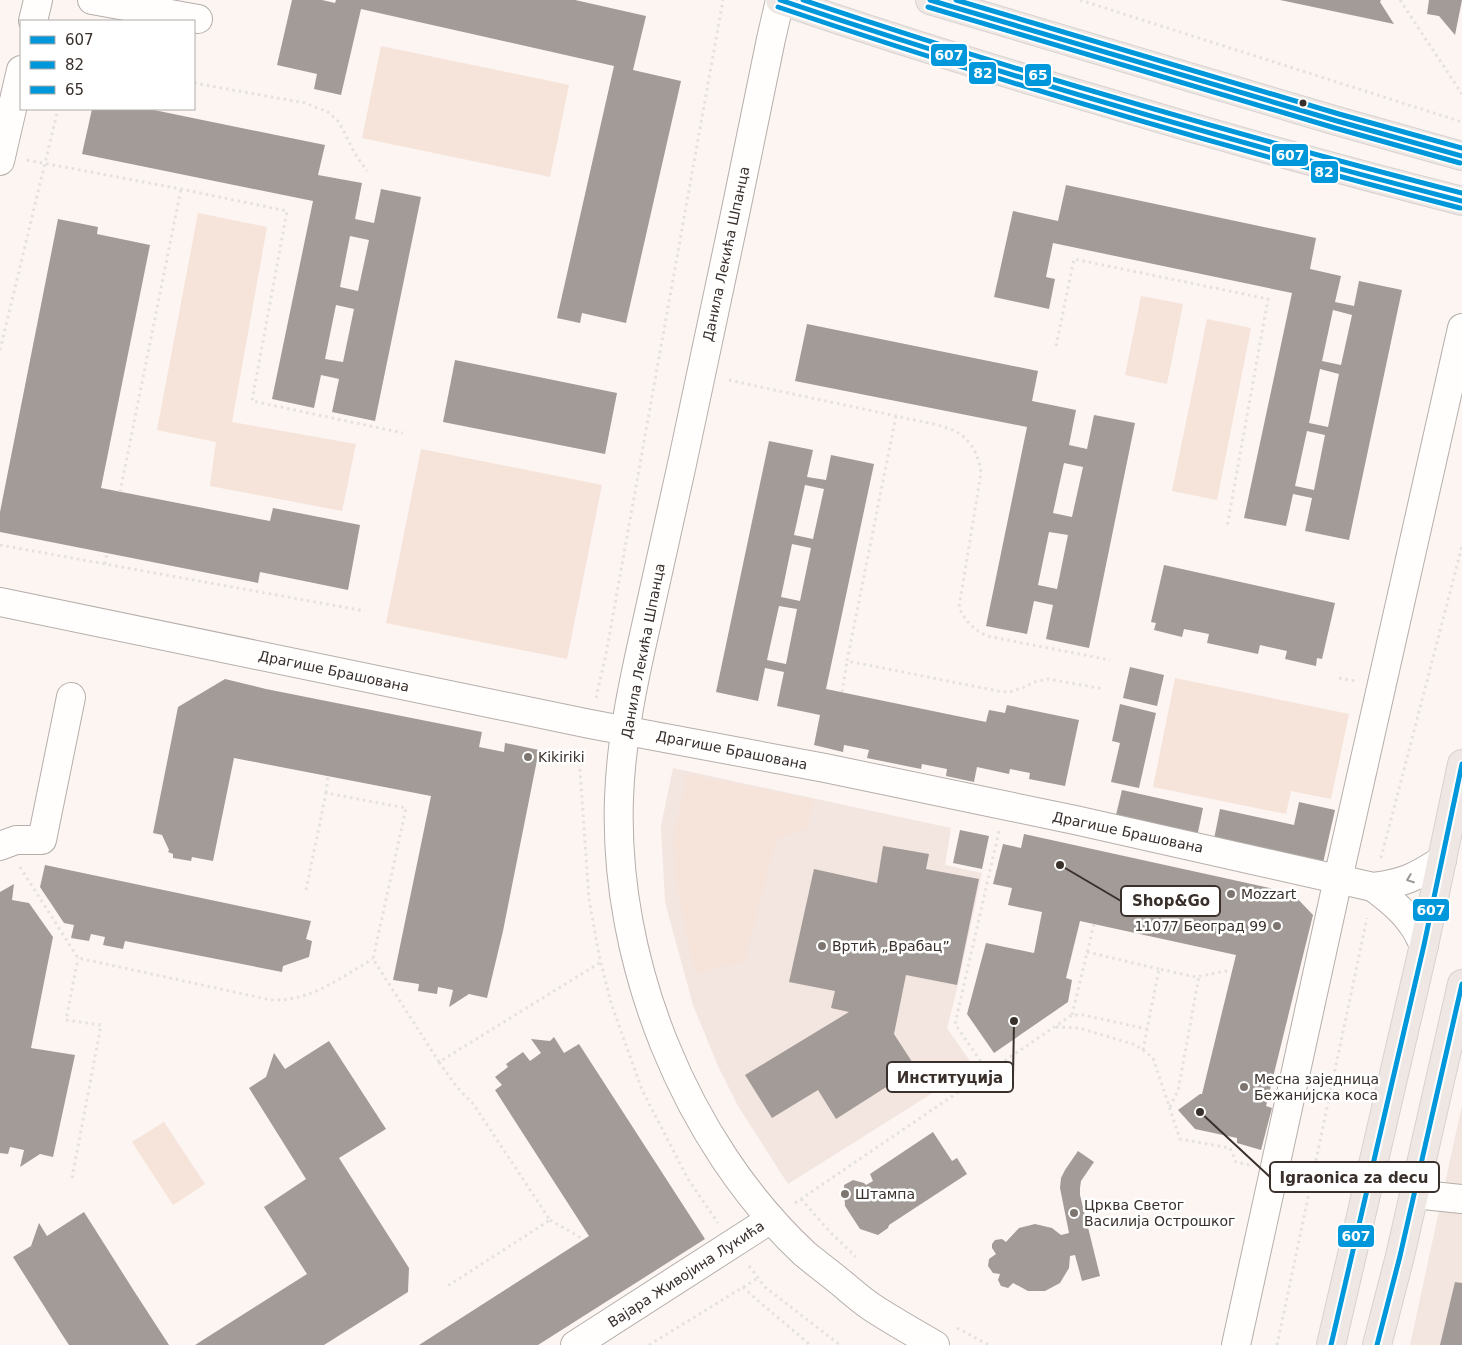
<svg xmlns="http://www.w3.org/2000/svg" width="1462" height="1345" font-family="'DejaVu Sans',sans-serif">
<rect width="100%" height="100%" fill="#fcf5f2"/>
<g fill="#f3e5df">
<path d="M673,768L951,828L945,865L982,873L957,989L947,1028L974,1067L788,1184L738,1106L718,1066L693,1005L665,902L661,826Z"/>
<path d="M1462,1105V1345H1410Z"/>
</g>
<g fill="#f6e3d9">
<path d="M381,46L569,85L550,177L362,138Z"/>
<path d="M198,213L267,227L232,422L356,444L342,511L210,486L216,442L157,430Z"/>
<path d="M1141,296L1183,304L1167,384L1125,375Z"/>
<path d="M1207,319L1251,328L1217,500L1172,491Z"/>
<path d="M421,449L602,485L567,659L386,623Z"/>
<path d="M1175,678L1349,714L1331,799L1291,791L1286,814L1153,787Z"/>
<path d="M688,774L814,800L807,828L776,840L744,962L695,973L686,933L676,878L673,838Z"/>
<path d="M164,1122L205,1184L173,1205L132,1142Z"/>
</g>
<g fill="#a29b97" fill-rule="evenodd">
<path d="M292,0H322L335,3L336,0H575L646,16L633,70L681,81L626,323L582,313L580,323L557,318L614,66L361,9L341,95L314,89L317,74L277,65Z"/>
<path d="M1280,0H1381L1380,2L1394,24Z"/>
<path d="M1429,0H1462L1455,35L1439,16L1427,14Z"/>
<path d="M92,109H149L325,145L318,175L362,183L355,219L374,223L381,189L421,197L375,421L332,412L339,379L321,375L314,408L272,399L313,201L82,154ZM350,236L369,240L358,291L340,287ZM336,305L354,309L343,362L325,359Z"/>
<path d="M1066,185L1316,238L1310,269L1341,276L1335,302L1354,306L1359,281L1402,290L1349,540L1305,531L1312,498L1293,494L1286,526L1244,518L1292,293L1053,243L1046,277L1055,279L1049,309L994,297L1013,211L1058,221ZM1333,310L1352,315L1341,365L1322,361ZM1320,369L1339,374L1328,427L1309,423ZM1307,431L1325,435L1314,490L1295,486Z"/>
<path d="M58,219L98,227L97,234L150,245L101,488L270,521L273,508L360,525L348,590L260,572L258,583L0,532V512Z"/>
<path d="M807,324L1038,371L1032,401L1076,410L1069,445L1087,449L1094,415L1135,423L1089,648L1046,639L1053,605L1034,601L1027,634L986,626L1027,427L795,381ZM1064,463L1083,467L1072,517L1053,513ZM1049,532L1068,535L1057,589L1038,585Z"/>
<path d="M455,360L617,393L605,454L443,422Z"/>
<path d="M769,441L813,450L807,477L826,480L831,455L874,464L826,689L986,722L989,710L1005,713L1007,705L1079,720L1065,786L1029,779L1030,773L1010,769L1009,774L977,767L974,782L946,776L947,769L922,764L921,769L867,758L869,750L844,745L843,752L814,745L820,715L777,706L784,672L765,668L758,701L716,692ZM805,485L824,489L813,539L794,535ZM792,544L811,548L800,601L781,597ZM779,606L797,609L786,664L767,660Z"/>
<path d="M1164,565L1335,603L1322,659L1317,658L1316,666L1285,659L1287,651L1260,645L1258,654L1207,643L1209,634L1184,629L1182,637L1154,630L1156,623L1151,622Z"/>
<path d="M1130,667L1164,675L1157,706L1123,698Z"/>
<path d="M225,679L266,689L482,732L479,747L504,752L505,743L539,750L503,931L487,998L469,994L449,1007L453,990L438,987L437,994L418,991L419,984L393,980L431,796L234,758L213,861L192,857L191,861L173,858V854L168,852L169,850L162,835L153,833L178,707Z"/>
<path d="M1120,704L1156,713L1139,788L1111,782L1120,743L1112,741Z"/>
<path d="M1122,790L1203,808L1197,837L1115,819Z"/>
<path d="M1299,802L1335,810L1323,863L1214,839L1220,809L1294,825Z"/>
<path d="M960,830L989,836L982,869L953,863Z"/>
<path d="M1024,834L1292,893L1313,915L1266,1106L1272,1108L1261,1150L1237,1143V1138L1195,1129L1178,1110L1200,1094H1202L1236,955L1080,921L1066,978L1072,980L1068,1002L994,1053L967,1014L986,943L1034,953L1042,912L1008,905L1012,888L993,884L1003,844L1021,848Z"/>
<path d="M883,846L929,854L926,869L979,879L957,985L906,975L894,1034L916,1068L836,1119L818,1090L772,1118L745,1075L849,1012L831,1008L835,991L789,982L814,869L877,883Z"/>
<path d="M45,865L311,921L306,939L312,941L309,957L283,966L282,972L125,941L123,949L103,945L105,937L91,934L89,941L71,938L74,925L64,923L40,887Z"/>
<path d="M14,884L12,900L29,903L53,937L31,1048L75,1055L53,1157L40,1154L20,1167L24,1150L10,1147L8,1154L0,1153V892Z"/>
<path d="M554,1037L564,1053L579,1044L705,1239L538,1345H419L589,1236L495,1090L502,1085L495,1077L508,1067L506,1064L523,1052L530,1061L541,1053L531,1039L550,1041Z"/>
<path d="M329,1041L386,1129L339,1158L409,1268L408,1292L324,1345H195L307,1274L264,1207L306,1179L249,1088L266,1077L274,1053L285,1069Z"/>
<path d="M933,1132L952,1161L957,1158L967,1174L889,1225L888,1228L878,1235L860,1229L845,1206L844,1185L853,1180L864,1183L866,1185L873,1181L870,1174Z"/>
<path d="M1078,1151L1094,1162L1081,1181L1080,1188V1195L1100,1276L1082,1281L1075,1255L1070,1256L1069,1268L1060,1283L1045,1291H1028L1013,1283L1008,1288L1001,1286L998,1280L1000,1274L993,1273L988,1266L989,1259L996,1254L992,1248V1244L995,1240L1002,1239L1006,1242L1019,1228L1035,1224L1052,1228L1061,1235L1069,1233L1060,1188L1061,1178L1065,1170Z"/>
<path d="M84,1212L134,1291L169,1345H69L63,1336L13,1257L31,1246L39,1223L47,1236Z"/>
<path d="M1455,1282L1462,1283V1345H1440Z"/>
</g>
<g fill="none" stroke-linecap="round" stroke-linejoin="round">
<g stroke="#b5aeaa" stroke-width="30">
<g id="minor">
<path d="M92,0L198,19"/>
<path d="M780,0L771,39C742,181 713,322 682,464C670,518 658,572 646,626C633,683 621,740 619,798C613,961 685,1142 805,1254C816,1263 828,1272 839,1281C850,1290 861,1300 873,1308C893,1321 914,1333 935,1345"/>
<path d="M33,21L38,0"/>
<path d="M0,161L21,70"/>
<path d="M0,602L590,724L825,768L1075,820L1373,887C1404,883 1416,877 1442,860"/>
<path d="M0,846L16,840H42L71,697"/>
<path d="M1373,887C1387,898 1402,909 1412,924C1417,930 1420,938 1424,945"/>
<path d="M1414,1194L1462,1199"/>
<path d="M575,1345L771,1219"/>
<path d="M1236,1345L1338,879L1462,328"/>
</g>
</g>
<g stroke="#d7d2d0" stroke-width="30">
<g id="major">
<path d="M780,0C885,36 991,69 1098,100C1218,136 1340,170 1462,201"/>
<path d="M930,0L1337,121L1462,156"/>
<path d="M1331,1345L1424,945L1462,764"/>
<path d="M1377,1345L1400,1256L1462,984"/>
</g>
</g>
<g stroke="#e4e2e1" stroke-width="3" stroke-dasharray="2.5 4" stroke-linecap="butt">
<path d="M1080,0L1462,122"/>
<path d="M1400,0L1462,94"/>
<path d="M194,83L305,103L328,112L339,122L355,154L367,171"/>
<path d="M27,160L181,189L287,211L252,401L403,433"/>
<path d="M1056,346L1074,259L1268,299L1227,527"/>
<path d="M0,350L58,109"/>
<path d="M729,380C787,393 846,405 905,418C922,422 946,425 960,434C974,444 979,458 981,473L959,607C965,621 973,629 987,636L1110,660"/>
<path d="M896,416L847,661L998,691L1010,692L1027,686L1034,682L1048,679L1104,689"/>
<path d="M120,492L181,189"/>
<path d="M0,545L365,611"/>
<path d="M105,564L107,553"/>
<path d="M1339,678L1355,681"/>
<path d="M842,692L847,661"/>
<path d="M596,698L606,654L723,0"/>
<path d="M584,750L580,770L589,899L599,955L611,1003L642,1090L688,1179L718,1223"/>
<path d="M326,793L328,776"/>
<path d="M1381,858L1462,546"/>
<path d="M20,867L78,958L271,1000C310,1002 341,977 373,959"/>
<path d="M306,890L326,793L406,808L373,959L439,1062L601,962"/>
<path d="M1087,952L1159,969"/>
<path d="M1072,1015L1094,924"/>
<path d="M1056,1027L1079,1028L1136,1045L1153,1058L1180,1139L1230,1148L1236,1162L1249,1165"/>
<path d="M1143,1050L1147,1029"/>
<path d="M439,1062L456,1086L474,1105L550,1220L446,1287"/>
<path d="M988,1072L955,1024L999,831"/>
<path d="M1170,1107L1178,1091L1199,976"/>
<path d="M72,1178L101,1025L66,1020L78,958"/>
<path d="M801,1199L831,1233L856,1257"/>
<path d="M795,1203L1072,1015H1083L1147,1029L1159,969L1196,977L1231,970"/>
<path d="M550,1220L583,1239"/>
<path d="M749,1266L765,1287L840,1345"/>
<path d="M743,1287C765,1308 788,1325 810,1345"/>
<path d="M957,1328L989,1345"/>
<path d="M649,1345L758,1278"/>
<path d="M1277,1345L1367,918"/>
</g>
<use href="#minor" stroke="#fffefd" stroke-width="28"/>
<use href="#major" stroke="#eee7e3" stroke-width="28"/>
<g stroke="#fff" stroke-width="9">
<g id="bus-1">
<path d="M780,0C1004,76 1233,142 1462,201"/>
<path d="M930,0L1337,121L1462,156"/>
<path d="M1331,1345L1424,945L1462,764"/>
<path d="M1377,1345L1400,1256L1462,984"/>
</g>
</g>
<g stroke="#fff" stroke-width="9">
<g id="bus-2">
<path d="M778,7C1002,83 1230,149 1460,208"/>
<path d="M928,7L1335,128L1460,163"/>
</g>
</g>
<g stroke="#fff" stroke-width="9">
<g id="bus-3">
<path d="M803,0C1020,73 1241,136 1462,193"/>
<path d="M956,0L1339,114L1462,148"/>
</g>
</g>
<use href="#bus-1" stroke="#0098da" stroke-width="5"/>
<use href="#bus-2" stroke="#0098da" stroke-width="5"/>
<use href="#bus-3" stroke="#0098da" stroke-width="5"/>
</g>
<defs><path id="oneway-chevron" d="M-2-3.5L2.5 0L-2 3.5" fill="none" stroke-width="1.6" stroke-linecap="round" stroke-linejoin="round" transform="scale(1.25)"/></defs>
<use stroke="#9c9794" href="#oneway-chevron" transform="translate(1410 879) rotate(159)"/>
<circle fill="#3a302b" stroke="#fff" stroke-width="2" cx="1303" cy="103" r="4.5"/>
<g fill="#7e7571" stroke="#fff" stroke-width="2">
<circle cx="528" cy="757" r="5"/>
<circle cx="1231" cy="894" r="5"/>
<circle cx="1277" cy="926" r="5"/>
<circle cx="822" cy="946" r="5"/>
<circle cx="1244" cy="1087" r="5"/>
<circle cx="845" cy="1194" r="5"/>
<circle cx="1074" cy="1213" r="5"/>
</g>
<g text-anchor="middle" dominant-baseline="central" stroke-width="5" stroke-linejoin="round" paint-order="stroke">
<g font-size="14" fill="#3a302b" stroke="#fff">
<text transform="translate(726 254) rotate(-78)">Данила Лекића Шпанца</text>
<text transform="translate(643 651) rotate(-79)">Данила Лекића Шпанца</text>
<text transform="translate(334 671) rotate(12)">Драгише Брашована</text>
<text transform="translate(732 750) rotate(11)">Драгише Брашована</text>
<text transform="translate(1128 832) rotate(12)">Драгише Брашована</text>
<text transform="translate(686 1274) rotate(-33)">Вајара Живојина Лукића</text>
</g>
<g font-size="14" fill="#3a302b" stroke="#fff" text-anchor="start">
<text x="538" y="757">Kikiriki</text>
<text x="1241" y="894">Mozzart</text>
<text x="1267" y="926" text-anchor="end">11077 Београд 99</text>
<text x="832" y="946">Вртић „Врабац”</text>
<text x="1254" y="1079">Месна заједница<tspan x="1254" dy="16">Бежанијска коса</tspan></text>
<text x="855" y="1194">Штампа</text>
<text x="1084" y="1205">Црква Светог<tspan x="1084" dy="16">Василија Острошког</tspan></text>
</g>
</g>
<path fill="none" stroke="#3a302b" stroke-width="2" d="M1060 865L1121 901M1014 1021L1013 1077M1200 1112L1270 1177"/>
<g fill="#3a302b" stroke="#fff" stroke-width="2">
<circle cx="1060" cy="865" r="5"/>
<circle cx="1014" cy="1021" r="5"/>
<circle cx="1200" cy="1112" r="5"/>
</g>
<g fill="#fff" stroke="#3a302b" stroke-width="2">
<rect x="1121" y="886" width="99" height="30" rx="5"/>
<rect x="887" y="1062" width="126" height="30" rx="5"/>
<rect x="1270" y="1162" width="169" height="30" rx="5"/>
</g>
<g font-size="15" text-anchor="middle" font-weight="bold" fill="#3a302b">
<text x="1171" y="906">Shop&amp;Go</text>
<text x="950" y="1083">Институција</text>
<text x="1354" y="1183">Igraonica za decu</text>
</g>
<g stroke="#fff" stroke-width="2">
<rect x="930" y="43" width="38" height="24" rx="5" fill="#0098da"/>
<rect x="968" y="61" width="29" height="24" rx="5" fill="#0098da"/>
<rect x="1024" y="63" width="28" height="24" rx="5" fill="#0098da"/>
<rect x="1271" y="143" width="38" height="24" rx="5" fill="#0098da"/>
<rect x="1310" y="160" width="29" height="24" rx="5" fill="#0098da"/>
<rect x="1412" y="898" width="38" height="24" rx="5" fill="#0098da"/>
<rect x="1337" y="1224" width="38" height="24" rx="5" fill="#0098da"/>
</g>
<g font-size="14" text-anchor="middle" font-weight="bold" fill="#fff">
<text x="949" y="60">607</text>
<text x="983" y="78">82</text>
<text x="1038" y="80">65</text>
<text x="1290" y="160">607</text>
<text x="1324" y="177">82</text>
<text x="1431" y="915">607</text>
<text x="1356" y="1241">607</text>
</g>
<rect x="20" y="20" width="175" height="90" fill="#ffffff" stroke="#b0acaa"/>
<rect x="30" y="36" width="25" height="8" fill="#0098da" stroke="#b0acaa"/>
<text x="65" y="45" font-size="15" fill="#3a302b">607</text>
<rect x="30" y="61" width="25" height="8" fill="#0098da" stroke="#b0acaa"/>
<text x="65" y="70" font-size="15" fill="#3a302b">82</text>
<rect x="30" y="86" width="25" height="8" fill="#0098da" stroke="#b0acaa"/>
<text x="65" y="95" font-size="15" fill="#3a302b">65</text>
</svg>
